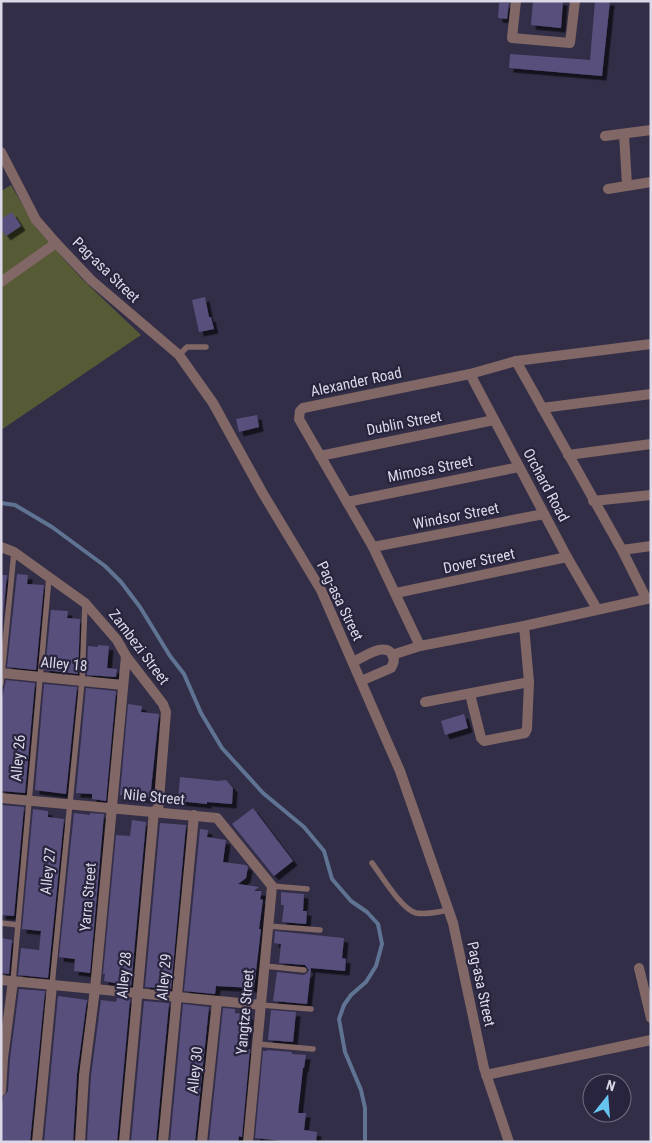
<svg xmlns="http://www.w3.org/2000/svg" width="652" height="1143" font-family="'Roboto Condensed',sans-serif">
<defs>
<filter id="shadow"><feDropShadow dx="4.5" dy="4.5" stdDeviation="0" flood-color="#0009"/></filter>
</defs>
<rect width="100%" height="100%" fill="#332e47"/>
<path fill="#565b36" d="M11,185L36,228L81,278L141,335L1,430V191Z"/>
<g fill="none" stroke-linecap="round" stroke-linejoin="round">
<path stroke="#5f7393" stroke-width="4" d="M1,503L15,505L52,527L105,566L121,582L140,607L170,656L184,674L201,713L222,748L263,793L304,827L324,851L332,879L351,901L367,912L378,924L382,944L376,966L366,982L351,995L344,1005L339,1019L345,1052L361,1090L365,1108V1142"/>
</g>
<g fill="#594f7d" filter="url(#shadow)">
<path d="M533,1H563L561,28L531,25Z"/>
<path d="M595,1H610L602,76L509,68L510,54L590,60Z"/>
<path d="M499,3H509L507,19L498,18Z"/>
<path d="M12,212L21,226L6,236L1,229V219Z"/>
<path d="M205,297L209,317H211L214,329L199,332L192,300Z"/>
<path d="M257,415L259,427L239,432L236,419Z"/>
<path d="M17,574L28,575L27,584L44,585L36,670L7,667Z"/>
<path d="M1,575H7L1,634Z"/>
<path d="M51,610L68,611L67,618L80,619L78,674L45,670Z"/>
<path d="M98,645L109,646L107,668L117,669L116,677L87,675L88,646L98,647Z"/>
<path d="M6,680L35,683L25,793L1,791V702Z"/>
<path d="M44,684L77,687L66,794L35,790Z"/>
<path d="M86,688L116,691L106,801L92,799V794L76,793Z"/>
<path d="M128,704L142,706L141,712L159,714L150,799L120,795Z"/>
<path d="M464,714L468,728L445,735L441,721Z"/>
<path d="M180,777L218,781L226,780L233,788L232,804L207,802V804L178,801Z"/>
<path d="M1,805L24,807L14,916L1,915Z"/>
<path d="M253,808L293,861L274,876L232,824Z"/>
<path d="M33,809L48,811V817L64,819L48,978L18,975L21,948L39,950L41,931L22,929Z"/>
<path d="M74,813L90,815V813L104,814L90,973L74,971L75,959L59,957Z"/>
<path d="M132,820L146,822L131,986L104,981L105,974H103L116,835L130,836Z"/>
<path d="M160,823L186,825L171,989L145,987Z"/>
<path d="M200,829L208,830L207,837L226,840L223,862L246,865L248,867L246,878L238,884L259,887L254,891H262L260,899L263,900L259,929H261L254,988L216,986L215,994L184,991Z"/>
<path d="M281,892L304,894L303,911H307L306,924L282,922L284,905H281Z"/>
<path d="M275,931L344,938L342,958L346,959L345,971L311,968L307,1004L273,1001L277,972L304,975L307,973L309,970L305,965L279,963L281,944L274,943Z"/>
<path d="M1,938L12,940L9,974L1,973Z"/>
<path d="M19,989L45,991L30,1142H1V1113L3,1097L8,1091L10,1059Z"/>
<path d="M58,996L87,1000L77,1074L73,1142H44Z"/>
<path d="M117,998L130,999L117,1142H87L91,1076L101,1000L116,1002Z"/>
<path d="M144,1001L169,1003L156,1142H131Z"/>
<path d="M183,1004L209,1007L195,1142H170Z"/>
<path d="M223,1008L235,1009V1013L249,1015L245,1049H250L242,1137L239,1136L238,1142H209Z"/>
<path d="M271,1010L296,1012L293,1042L268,1040Z"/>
<path d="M267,1050L292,1052V1054L306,1055L304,1068H303L298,1113H306L304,1130L317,1132L316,1142H292L255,1138L263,1051H267Z"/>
</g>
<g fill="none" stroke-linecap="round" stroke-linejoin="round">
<g stroke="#816765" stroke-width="5.5">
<path d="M179,355L187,347H206"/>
<path d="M1,684L14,552"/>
<path d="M372,863C382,876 401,909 416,913C426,915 438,912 448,910"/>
<path d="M272,886L307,889"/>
<path d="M1,923L18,925"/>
<path d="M268,926L320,930"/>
<path d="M265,966L304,970"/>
<path d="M13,981L49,577"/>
<path d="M52,985L82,681L85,603"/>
<path d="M261,1005L311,1009"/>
<path d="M257,1044L313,1049"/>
</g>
<g stroke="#816765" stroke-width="10">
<path d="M516,1L512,38L570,43L575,1"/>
<path d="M624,134L627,185"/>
<path d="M605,136L651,130"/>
<path d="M608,189L651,182"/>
<path d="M516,361L622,550L646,598"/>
<path d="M470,374L567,557L597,609"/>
<path d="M542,408L651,394"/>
<path d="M568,455L651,444"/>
<path d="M320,456L494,420"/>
<path d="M593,501L651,495"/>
<path d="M347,502L519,467"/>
<path d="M1,547L14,552L85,603L117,640L126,656L163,704L166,712L158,812"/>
<path d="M373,547L544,514"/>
<path d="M622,550L651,546"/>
<path d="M396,593L567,557"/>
<path d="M420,646L373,547L299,419L300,411L303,408L470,374L516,361L651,344"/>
<path d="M392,655L420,646L524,626L651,598"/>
<path d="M353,662C363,658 386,640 393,656C395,661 393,664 391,668L361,681"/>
<path d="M1,673L123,685"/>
<path d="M470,694L481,738L484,741L525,733L527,729L529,682L524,626"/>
<path d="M425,702L529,682"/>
<path d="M1,798L217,818L272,886L248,1142"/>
<path d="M639,968L651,1018"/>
<path d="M1,980L261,1005"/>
<path d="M486,1075L651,1040"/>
<path d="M1,1091L3,1058L13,981"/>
<path d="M37,1142L52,985"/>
<path d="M80,1142L84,1075L95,989L126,656"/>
<path d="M124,1142L154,811"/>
<path d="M163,1142L194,815"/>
<path d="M202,1142L217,1001"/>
</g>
<g stroke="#816765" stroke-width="10">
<path d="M1,152L36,220L56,243L91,280L179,355L213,403L262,492L321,590L400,771L453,923L484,1068L509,1142"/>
<path d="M1,282L56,243"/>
</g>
</g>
<g text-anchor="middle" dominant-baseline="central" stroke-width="4.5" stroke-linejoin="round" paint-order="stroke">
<g font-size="15" fill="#dbd8e8" stroke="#29243d">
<text transform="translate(106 270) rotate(44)">Pag-asa Street</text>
<text transform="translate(356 382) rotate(-12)">Alexander Road</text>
<text transform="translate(404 423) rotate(-11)">Dublin Street</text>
<text transform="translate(430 469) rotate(-11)">Mimosa Street</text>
<text transform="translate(546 485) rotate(62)">Orchard Road</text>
<text transform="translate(456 516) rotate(-11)">Windsor Street</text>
<text transform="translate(479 561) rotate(-12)">Dover Street</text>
<text transform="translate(340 601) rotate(64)">Pag-asa Street</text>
<text transform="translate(139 647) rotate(53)">Zambezi Street</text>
<text transform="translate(64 664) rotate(5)">Alley 18</text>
<text transform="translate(18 758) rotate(-85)">Alley 26</text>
<text transform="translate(154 797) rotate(5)">Nile Street</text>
<text transform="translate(48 871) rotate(-84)">Alley 27</text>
<text transform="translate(88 897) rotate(-85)">Yarra Street</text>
<text transform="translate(124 975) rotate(-85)">Alley 28</text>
<text transform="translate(164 977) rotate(-85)">Alley 29</text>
<text transform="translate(481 984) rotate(78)">Pag-asa Street</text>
<text transform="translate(245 1012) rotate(-85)">Yangtze Street</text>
<text transform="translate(195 1070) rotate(-84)">Alley 30</text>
</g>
</g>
<rect width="652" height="1143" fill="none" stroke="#dbd8e8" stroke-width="5"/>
<g transform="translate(607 1098) rotate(17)"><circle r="24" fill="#29243d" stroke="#706c81"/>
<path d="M0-4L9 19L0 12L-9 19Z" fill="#66c4ef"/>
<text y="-8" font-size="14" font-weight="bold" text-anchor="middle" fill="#dbd8e8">N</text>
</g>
</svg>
